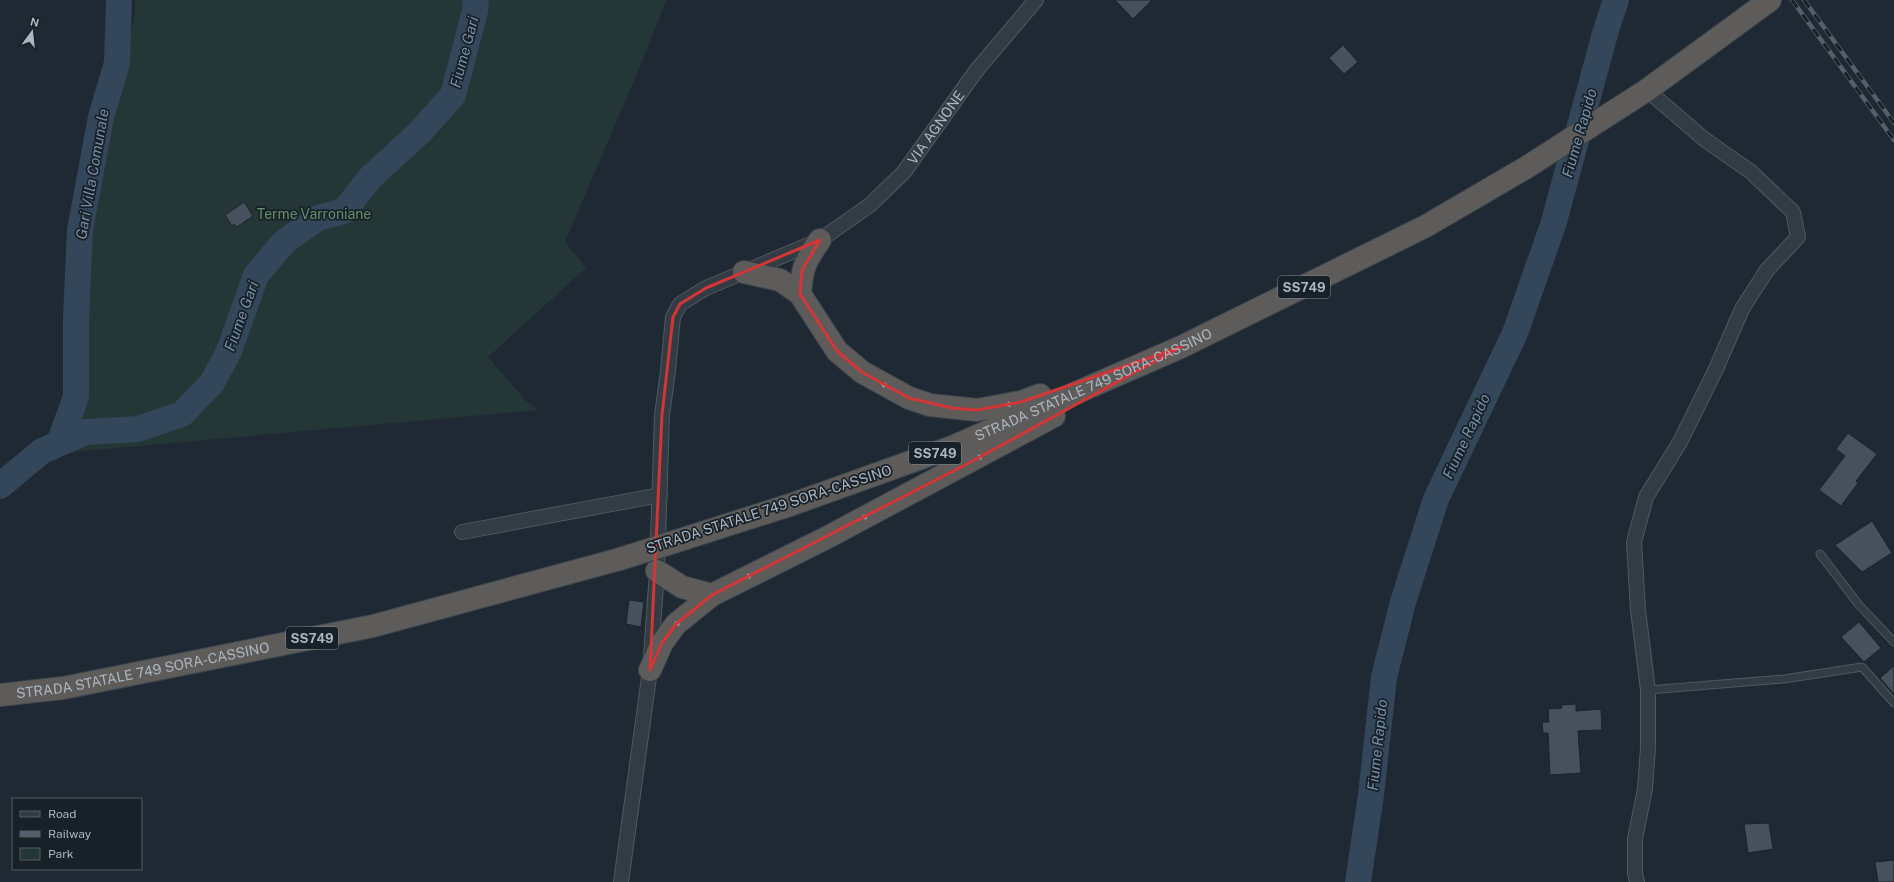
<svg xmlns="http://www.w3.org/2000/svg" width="1894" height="882" font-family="'Public Sans',sans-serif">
<rect width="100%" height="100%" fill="#1f2933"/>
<path fill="#243736" d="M135,0H666L649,45L565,242L586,268L488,357L526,401L539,410L60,453L84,350L86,230L135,13Z"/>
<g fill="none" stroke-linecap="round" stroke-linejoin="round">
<g stroke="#34465a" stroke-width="26">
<path d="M59,443L76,397V318L80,230L101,117L117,63L119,0"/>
<path d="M0,486L42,451L85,432L138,429L182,414L212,383L229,351L256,275L284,242L318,218L344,211L370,178L420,132L453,95L475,11L476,0"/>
<path d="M1358,882L1371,795L1384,677L1403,602L1436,499L1515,333L1553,225L1606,30L1616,0"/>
</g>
</g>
<g fill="#46515d" stroke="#1a222b">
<path d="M1115,0H1152L1133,19Z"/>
<path d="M1343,45L1358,62L1344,74L1329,58Z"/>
<path d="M244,202L253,216L237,227L234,224L232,226L225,215Z"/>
<path d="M1848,433L1877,454L1856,481L1858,483L1841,506L1819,490L1845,456L1836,449Z"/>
<path d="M1872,521L1892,553L1862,572L1835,545Z"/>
<path d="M629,600L644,602L641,627L626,624Z"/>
<path d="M1859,622L1881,648L1864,662L1841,637Z"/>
<path d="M1894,666V694L1880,678Z"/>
<path d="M1576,704V711L1601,709L1602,730L1578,731L1581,773L1550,775L1548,733H1543L1542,722H1549L1548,709L1562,708L1561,705Z"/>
<path d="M1769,823L1773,849L1748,853L1744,824Z"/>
<path d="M1894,860V882H1878L1875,862Z"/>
</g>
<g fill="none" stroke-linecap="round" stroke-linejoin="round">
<g stroke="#505962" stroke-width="9">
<g id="service">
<path d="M1820,554L1859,605L1894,642"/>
<path d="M1648,690L1784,679L1862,667L1894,703"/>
</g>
</g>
<g stroke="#505962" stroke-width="16">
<g id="minor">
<path d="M462,532L660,495"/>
<path id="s1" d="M621,882L650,670L657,571L662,415L668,371L673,317L680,304L706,288L820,240L870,205L904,172L976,71L1036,0"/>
<path d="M1637,882L1635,873V839L1645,789L1648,748V690L1638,610L1634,542L1646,497L1680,442L1716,369L1742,309L1767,270L1798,237L1793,212L1751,172L1704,139L1647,90"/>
</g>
</g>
<g stroke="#3d464f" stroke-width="24">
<g id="trunk">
<path d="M744,272L780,280L800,294L837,351L862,372L909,398L930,405L977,410L1021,402L1040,395"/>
<path d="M800,294C802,268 805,261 820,240"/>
<path id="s2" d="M680,540L790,505L952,447L1181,347L1426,226L1527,167L1647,90L1770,0"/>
<path d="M657,571L682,587L712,595"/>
<path d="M650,670L662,643L676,624L712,595L828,537L1054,416"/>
<path id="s3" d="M0,695L63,688L373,626L620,559"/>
</g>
</g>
<use href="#service" stroke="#333b44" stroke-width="7"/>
<use href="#minor" stroke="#333b44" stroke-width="14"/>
<use href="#trunk" stroke="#5d5c5a" stroke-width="22"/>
<g stroke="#555f6b" stroke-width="4.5">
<g id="rail">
<path d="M1792,0L1894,140"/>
<path d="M1804,0L1894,123"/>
</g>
</g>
<use href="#rail" stroke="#182028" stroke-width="3" stroke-dasharray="9" stroke-linecap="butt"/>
<g stroke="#3d464f" stroke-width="24" stroke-linecap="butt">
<path id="trunk-bridge" d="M620,559L680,540"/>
</g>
<use href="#trunk-bridge" stroke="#5d5c5a" stroke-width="22"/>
</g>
<defs><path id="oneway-solid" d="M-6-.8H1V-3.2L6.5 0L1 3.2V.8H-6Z"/></defs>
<g fill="#9ca4ac">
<use href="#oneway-solid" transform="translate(886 386) rotate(-151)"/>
<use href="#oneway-solid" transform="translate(1011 404) rotate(168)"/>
<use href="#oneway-solid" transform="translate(978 458) rotate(-29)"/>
<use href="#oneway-solid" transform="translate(863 518) rotate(-28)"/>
<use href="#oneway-solid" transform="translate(747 577) rotate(-27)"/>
<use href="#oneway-solid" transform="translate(676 625) rotate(-47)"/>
</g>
<path fill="none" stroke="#d23637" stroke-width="3" stroke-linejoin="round" d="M820,240L802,270L800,294L837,351L862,372L909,398L952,408L977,410L1021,402L1181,347L967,464L712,595L676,624L662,643L650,670L662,415L673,317L680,304L706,288Z"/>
<g text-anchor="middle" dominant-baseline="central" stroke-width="3.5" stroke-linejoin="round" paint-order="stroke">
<g fill="#182028" stroke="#808993" stroke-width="1">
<rect x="1278" y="276" width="52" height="22" rx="3"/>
<rect x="909" y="442" width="52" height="22" rx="3"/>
<rect x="286" y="627" width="52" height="22" rx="3"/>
</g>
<g font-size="13" font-weight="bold" fill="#acb6c1">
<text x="1304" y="287">SS749</text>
<text x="935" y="453">SS749</text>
<text x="312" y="638">SS749</text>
</g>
<g font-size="14" fill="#acb6c1" stroke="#182028">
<text stroke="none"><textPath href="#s1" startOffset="900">VIA AGNONE</textPath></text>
<text stroke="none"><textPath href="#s2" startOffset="442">STRADA STATALE 749 SORA-CASSINO</textPath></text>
<text transform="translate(769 509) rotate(-18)">STRADA STATALE 749 SORA-CASSINO</text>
<text stroke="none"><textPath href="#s3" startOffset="145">STRADA STATALE 749 SORA-CASSINO</textPath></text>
</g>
<g font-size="14" fill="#66906d" stroke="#182028">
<text x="314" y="214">Terme Varroniane</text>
</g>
<g font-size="15" font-style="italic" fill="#768ea9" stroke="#182028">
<text transform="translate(464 52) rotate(-75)">Fiume Gari</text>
<text transform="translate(1579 133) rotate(-74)">Fiume Rapido</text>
<text transform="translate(92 174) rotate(-80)">Gari Villa Comunale</text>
<text transform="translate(241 316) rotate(-70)">Fiume Gari</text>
<text transform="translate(1466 436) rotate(-65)">Fiume Rapido</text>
<text transform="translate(1377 745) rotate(-84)">Fiume Rapido</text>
</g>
</g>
<rect x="12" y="798" width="130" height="72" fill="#182028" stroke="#535c65"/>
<rect x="20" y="811" width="20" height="6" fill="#333b44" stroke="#535c65"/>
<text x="48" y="818" font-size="12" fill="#acb6c1">Road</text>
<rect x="20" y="831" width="20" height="6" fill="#555f6b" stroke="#535c65"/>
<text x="48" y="838" font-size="12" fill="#acb6c1">Railway</text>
<rect x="20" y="848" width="20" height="12" fill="#243736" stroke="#535c65"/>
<text x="48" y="858" font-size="12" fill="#acb6c1">Park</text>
<g transform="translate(32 32) rotate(15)" stroke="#182028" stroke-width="3" paint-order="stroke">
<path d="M0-3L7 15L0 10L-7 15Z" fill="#acb6c1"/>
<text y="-6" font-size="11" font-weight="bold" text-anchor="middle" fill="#acb6c1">N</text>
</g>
</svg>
